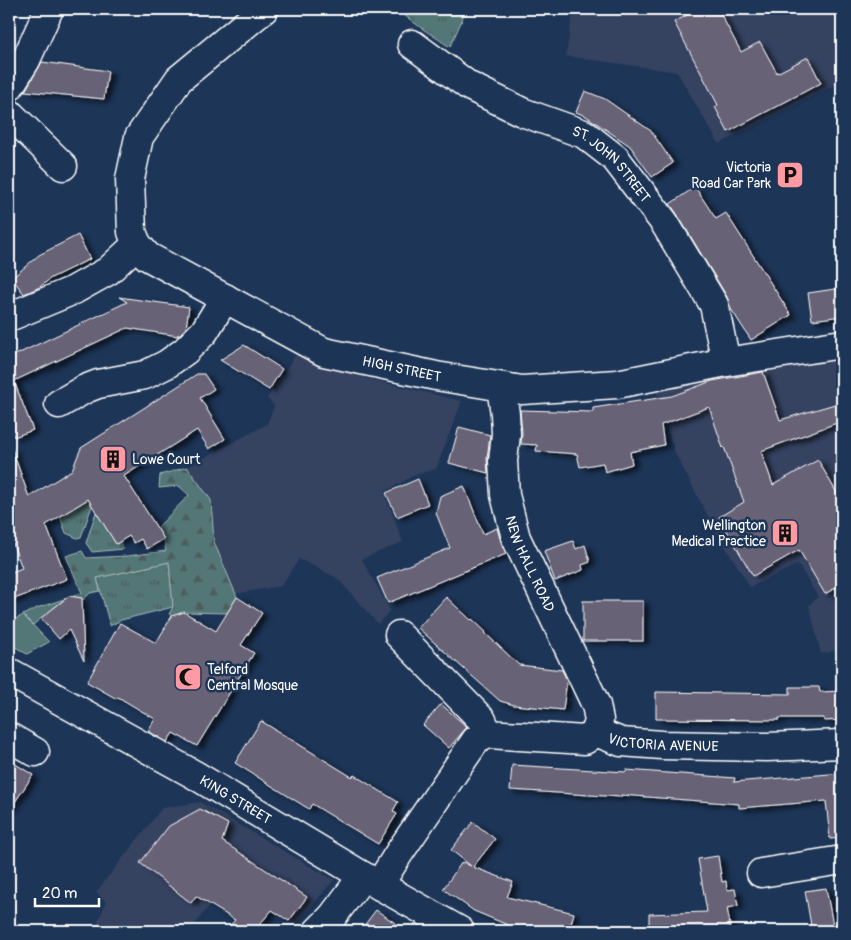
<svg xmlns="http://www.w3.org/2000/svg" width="851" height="940" font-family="Pangolin,sans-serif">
<defs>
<pattern id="grass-tufts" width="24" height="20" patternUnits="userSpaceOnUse" patternTransform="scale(1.25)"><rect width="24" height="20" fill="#527677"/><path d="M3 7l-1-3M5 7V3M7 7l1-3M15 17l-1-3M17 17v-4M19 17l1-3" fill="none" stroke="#4e5d5d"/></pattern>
<pattern id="forest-firs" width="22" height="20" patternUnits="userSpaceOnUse" patternTransform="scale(1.25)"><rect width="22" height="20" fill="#527677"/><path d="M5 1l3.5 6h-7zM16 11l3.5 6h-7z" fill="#4e5d5d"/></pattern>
<filter id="shadow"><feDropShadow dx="5.5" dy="3" stdDeviation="2.5" flood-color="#0009"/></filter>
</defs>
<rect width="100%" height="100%" fill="#1d3557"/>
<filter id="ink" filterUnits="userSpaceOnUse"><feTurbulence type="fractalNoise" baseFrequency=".02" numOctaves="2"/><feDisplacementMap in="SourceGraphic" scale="10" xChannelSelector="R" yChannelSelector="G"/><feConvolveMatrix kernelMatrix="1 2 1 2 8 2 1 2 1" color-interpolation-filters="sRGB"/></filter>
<g filter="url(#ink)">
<g fill="#344261">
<path d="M573,9H842V81L719,144L677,72L566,56Z"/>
<path d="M842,352V649L821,654L809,605L818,597L798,564L750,587L715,530L674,451L653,381Z"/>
<path d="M296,354L365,378L462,401L436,469L415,475L384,492L403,542L362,559L390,610L378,624L337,578L299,559L281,586L235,594L214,542L211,500L187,467L267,424L274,406L267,398Z"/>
<path d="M200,802L334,880L295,925L238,887L210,905L195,924L179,931H94L106,902L96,892L162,808Z"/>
</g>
<g fill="url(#grass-tufts)" stroke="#a8babb">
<path d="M396,9H465L462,20L450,47L420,27Z"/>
<path d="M88,499L92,506L81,537L77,538L66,533L60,517Z"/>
<path d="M96,512L116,544L120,542L124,549L92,552L86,543Z"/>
<path d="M169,562L173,607L121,620L110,626L97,578Z"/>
</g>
<path fill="url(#forest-firs)" stroke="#a8babb" d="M187,467L211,500L214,542L237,597L227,613L184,612L172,616L169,614L173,607L169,562L97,578L100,591L90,593L83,600C76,595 73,598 67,603L62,601L33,625L23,615L37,608L82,593L66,556L82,551L86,558L127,556L166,551L164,539L157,528L189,495L179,486L159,488L160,475Z"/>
<path fill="#527677" stroke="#a8babb" d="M23,615L49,642L27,654L9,643V623Z"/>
<g fill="#686277" stroke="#fff" filter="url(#shadow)">
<path d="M699,9H718L741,52L760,42L777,73L808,57L821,83L728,132L715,107L718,105L674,22Z"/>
<path d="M42,62L108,71L104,99L25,91Z"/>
<path d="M585,91L605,99L651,131L673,163L652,177L630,146L586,116L576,112Z"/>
<path d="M695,187L716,219L726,213L791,315L751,340L731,309L727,297L677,214L670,204Z"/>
<path d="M78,235L90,259L51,278L40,287L24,294L12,278L39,255Z"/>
<path d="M842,288V316L812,320L808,293Z"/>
<path d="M119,297L189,307L186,328L179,335L178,334V336L127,328L14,381L33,430L14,437L9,424V358L127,302Z"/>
<path d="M244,345L282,369L269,390L220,360Z"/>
<path d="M763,372L780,420L842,402V421L761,451L773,485L818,460L842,502V584L825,594L799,550L753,576L719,517L744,502L724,447L723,448L709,407L661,425L664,445L630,452L632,464L605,472L603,463L580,467L577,454L536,451L537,445L521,444L522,433L520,410L593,412V408L672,396L712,381Z"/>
<path d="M197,374H204L214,389L200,398L225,439L209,449L197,430L124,476L164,539L147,549L141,539L134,543L129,536L116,544L88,499L46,525L67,579L9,601V573L22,568L9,534V447L11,446L29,497L72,470L81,448Z"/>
<path d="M459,427L490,435L487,459L488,473L449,463Z"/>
<path d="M418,479L428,504L397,517L386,493Z"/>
<path d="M464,486L483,534L497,528L501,542L506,554L388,603L377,578L450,548L436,513L440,496Z"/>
<path d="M573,541L576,549L585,545L590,562L582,565L583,570L555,581L544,551Z"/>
<path d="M69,596L82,598L84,661L69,630L59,639L41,618Z"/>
<path d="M237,597L262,613L241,645L254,653L197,746L173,733L167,742L148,731L155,719L118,697L117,699L87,682L120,623L156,643L172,616L184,612L216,631Z"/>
<path d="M446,597L471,620L472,619L486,632L485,633L519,665L562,670L567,680L563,710L514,705L500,701L418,628Z"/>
<rect x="583" y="601" width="60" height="40"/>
<path d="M790,687H819L820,692L842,691V720L824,721V718H779V720L656,719V692L790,694Z"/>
<path d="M441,704L467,727L449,748L423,725Z"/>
<path d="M261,721L352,777L354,775L398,802L393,811L397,814L378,844L312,804L309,809L235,763Z"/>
<path d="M9,760L33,775L9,811Z"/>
<path d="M512,765L626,772V770L735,778L734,782L842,773V838L830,839L826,801L739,808V804L621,795V797L510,790Z"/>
<path d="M200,809L228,824L222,841L307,897L289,921L272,910L254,931H225L235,920L196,896L191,903L140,863L169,826Z"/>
<path d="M473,822L495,839L473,867L513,882L507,897L574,913L569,931H532L510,926L474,911L443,889L462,862L471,866L451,850Z"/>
<path d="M718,856L722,882L726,881L727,890L735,889L738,906L727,908L731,931H710V929L649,930V914L707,912L698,859Z"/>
<path d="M826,888L834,931H812L805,891Z"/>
<path d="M376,910L407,931H360Z"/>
</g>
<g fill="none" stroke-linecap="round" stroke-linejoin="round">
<g stroke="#fff" stroke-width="31">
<g id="minor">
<path id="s1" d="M264,9L179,79L139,137L130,179L132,232L137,244L147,256L324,352L436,376L522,390L617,384L726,362L842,344"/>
<path id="s2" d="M412,44L469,86L522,112L584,134L615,158L664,222L714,305L726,362"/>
<path d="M9,87L26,60L49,9"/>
<path d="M9,113L63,166"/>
<path d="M9,317L74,290L108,271L137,244"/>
<path id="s3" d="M501,387L505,414L506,434L503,461L505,495L516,538L596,705L599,720L596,732"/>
<path d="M59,404L85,389L98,384L145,375L167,364L185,351L204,332L225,298"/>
<path d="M399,635L482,720L488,734"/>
<path id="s4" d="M9,672L195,775L363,876L460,931"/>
<path id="s5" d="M596,732L621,742L662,745L767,747L842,744"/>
<path d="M9,737L35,752"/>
<path d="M761,873L842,860"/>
<path d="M380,886L384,877L399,853L476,740L488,734L585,740L596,732"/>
<path d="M318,931L332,917L363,876"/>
</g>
</g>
<use href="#minor" stroke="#1d3557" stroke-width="28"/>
</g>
</g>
<defs>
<g id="parking-square" transform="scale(1.4375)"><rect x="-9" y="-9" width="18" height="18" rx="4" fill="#ff9aa2" stroke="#1d3557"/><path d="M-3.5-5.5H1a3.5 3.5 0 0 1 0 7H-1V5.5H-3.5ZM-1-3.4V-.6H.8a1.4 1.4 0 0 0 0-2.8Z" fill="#111"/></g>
<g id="building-square" transform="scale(1.4375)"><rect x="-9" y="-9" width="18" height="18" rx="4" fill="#ff9aa2" stroke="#1d3557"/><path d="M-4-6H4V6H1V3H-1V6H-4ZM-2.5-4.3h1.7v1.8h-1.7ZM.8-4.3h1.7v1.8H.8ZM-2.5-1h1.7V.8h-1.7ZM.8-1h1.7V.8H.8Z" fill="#111"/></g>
<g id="mosque-square" transform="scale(1.4375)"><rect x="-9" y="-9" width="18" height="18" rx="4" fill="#ff9aa2" stroke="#1d3557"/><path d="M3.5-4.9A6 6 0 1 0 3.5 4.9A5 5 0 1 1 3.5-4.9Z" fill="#111"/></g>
</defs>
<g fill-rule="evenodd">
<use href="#parking-square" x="790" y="175"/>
<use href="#building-square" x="113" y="459"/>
<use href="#building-square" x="785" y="533"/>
<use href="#mosque-square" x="188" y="677"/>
</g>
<g text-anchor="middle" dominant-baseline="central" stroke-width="5" stroke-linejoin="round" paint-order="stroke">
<g font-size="14" fill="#fff" stroke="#1d3557">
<text stroke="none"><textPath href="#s2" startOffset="236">ST. JOHN STREET</textPath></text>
<text stroke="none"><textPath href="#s1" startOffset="586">HIGH STREET</textPath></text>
<text stroke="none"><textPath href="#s3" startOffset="182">NEW HALL ROAD</textPath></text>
<text stroke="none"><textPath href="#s5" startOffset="69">VICTORIA AVENUE</textPath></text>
<text stroke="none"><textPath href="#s4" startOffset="260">KING STREET</textPath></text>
</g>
<g font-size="14" fill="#fff" stroke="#1d3557" text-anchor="end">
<text x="771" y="167">Victoria<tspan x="771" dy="16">Road Car Park</tspan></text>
<text x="132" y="459" text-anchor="start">Lowe Court</text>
<text x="766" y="525">Wellington<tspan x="766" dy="16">Medical Practice</tspan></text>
<text x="207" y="669" text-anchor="start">Telford<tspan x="207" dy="16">Central Mosque</tspan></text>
</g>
</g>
<rect width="851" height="940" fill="none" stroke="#1d3557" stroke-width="30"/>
<rect x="15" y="15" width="821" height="910" fill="none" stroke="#fff" stroke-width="2" filter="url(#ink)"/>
<path d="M35 898v8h64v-8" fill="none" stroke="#ffffff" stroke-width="2.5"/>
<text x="42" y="898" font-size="15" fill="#ffffff" stroke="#1d3557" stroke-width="4" paint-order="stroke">20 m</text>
</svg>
